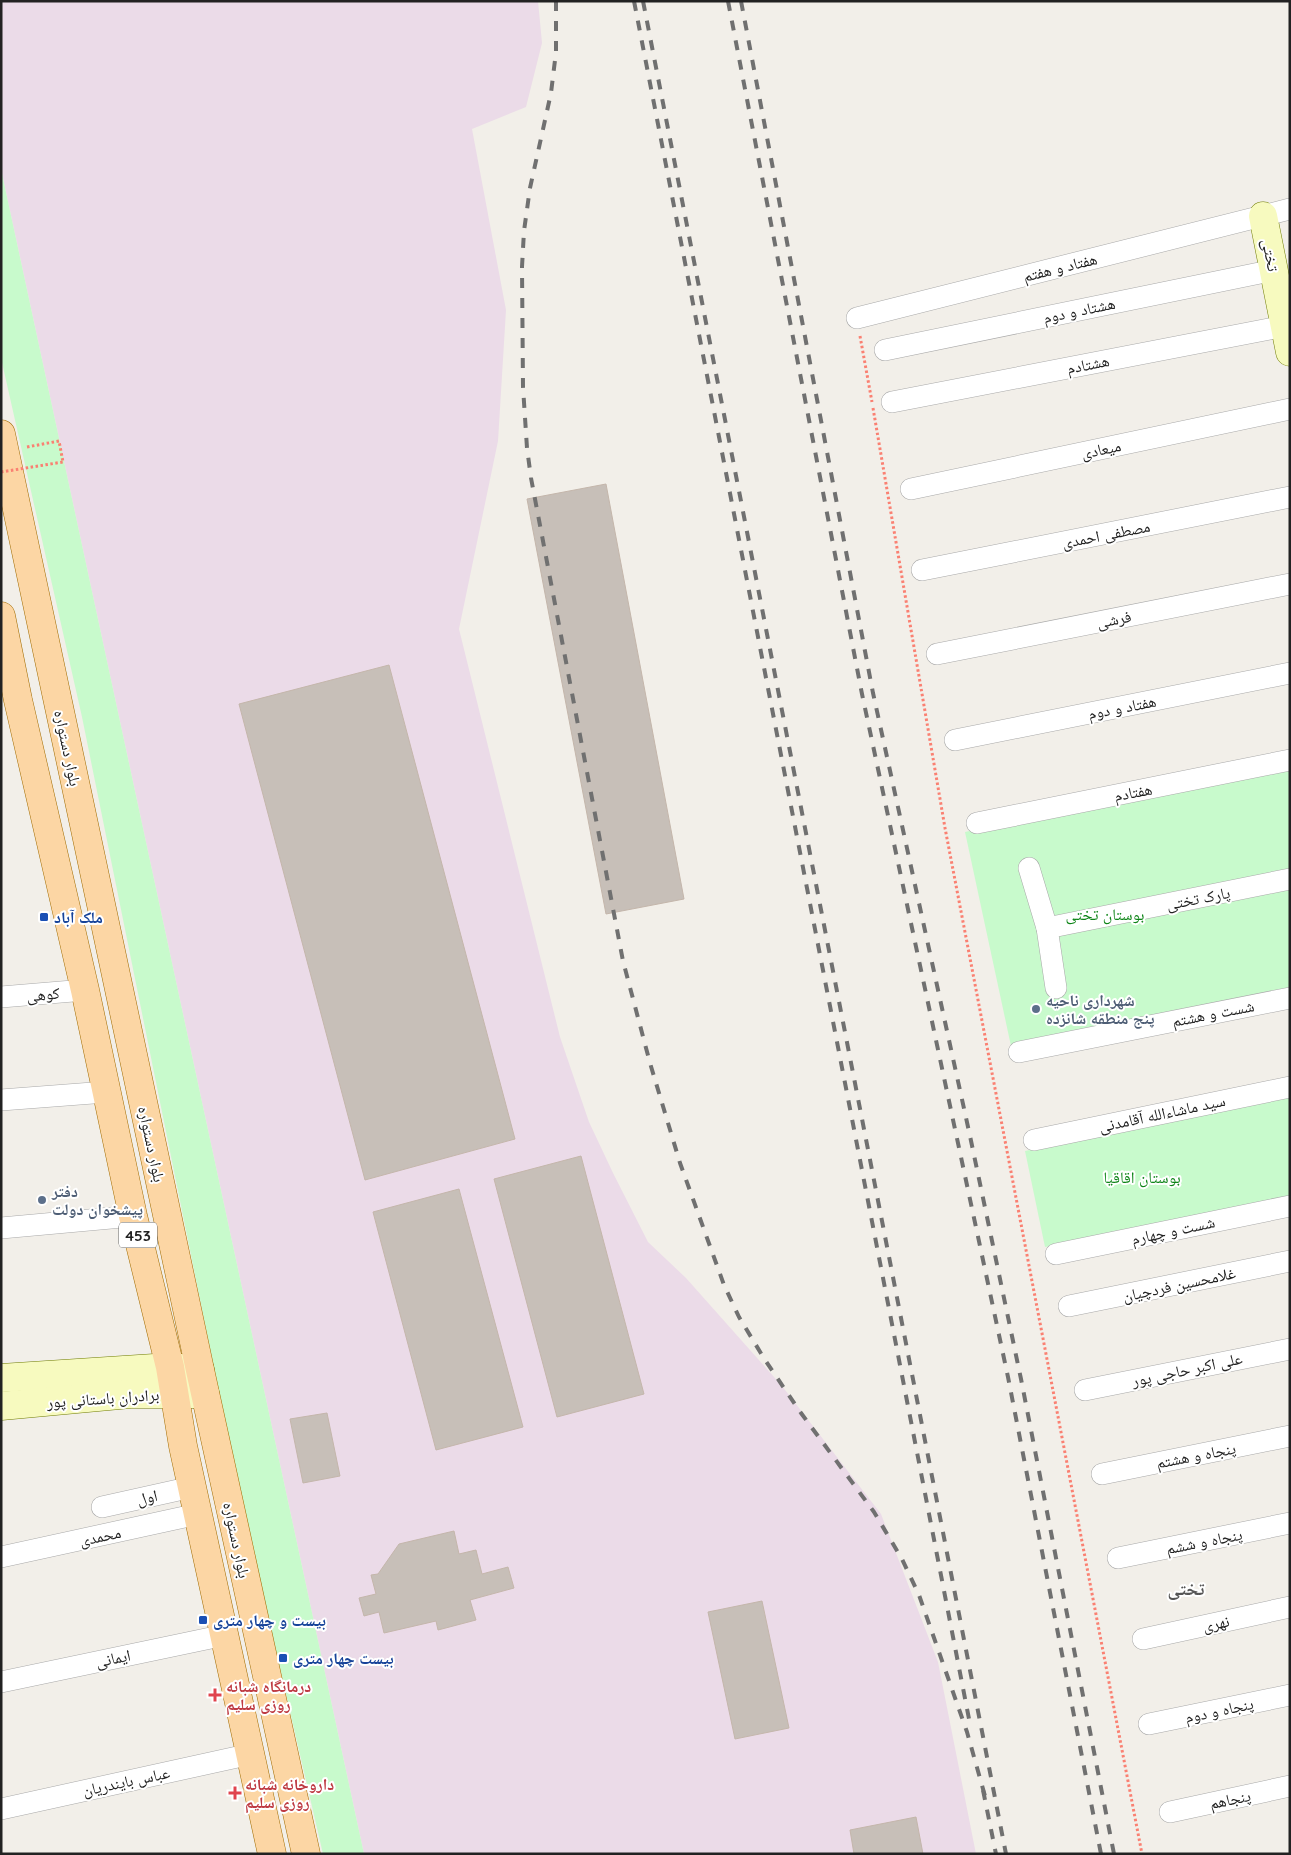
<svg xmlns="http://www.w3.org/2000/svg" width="1291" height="1855" font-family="Quicksand,'Noto Naskh Arabic',sans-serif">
<rect width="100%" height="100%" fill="#f2efe9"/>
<path fill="#ebdbe8" d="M1,1H538L542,43L526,107L472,129L506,310L498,441L459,629L560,1037L589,1122L613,1173L648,1242L686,1278L782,1386L881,1514L938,1662L976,1854H364L1,169Z"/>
<g fill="#c8facc">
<path d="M1,169L364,1854H323L237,1482L82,717L1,358Z"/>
<path d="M1290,763V987L1011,1046L965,832Z"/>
<path d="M1290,1097V1197L1045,1247L1025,1151Z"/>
</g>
<g fill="#c7bfb8" stroke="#c4b6ab">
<path d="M606,484L684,899L606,914L527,499Z"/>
<path d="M389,665L515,1139L365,1180L239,704Z"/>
<path d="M581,1156L644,1394L557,1417L494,1179Z"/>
<path d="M459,1189L523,1427L436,1450L373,1212Z"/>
<path d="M327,1413L340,1476L303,1483L290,1419Z"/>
<path d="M454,1531L459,1554L476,1550L482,1574L508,1567L514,1588L470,1600L476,1620L438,1630L436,1621L384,1633L379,1612L364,1616L359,1598L376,1594L371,1575L378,1574L399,1544Z"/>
<path d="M762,1601L789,1728L735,1739L708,1612Z"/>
<path d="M916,1817L923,1854H854L850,1830Z"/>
</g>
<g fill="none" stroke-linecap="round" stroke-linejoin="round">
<g stroke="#a9a9a9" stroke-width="22">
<g id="street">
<path d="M857,318L1290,209"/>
<path d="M885,350L1274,270"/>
<path d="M892,402L1285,326"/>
<path d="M911,489L1290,409"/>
<path d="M922,570L1290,497"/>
<path d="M937,654L1290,584"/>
<path d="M955,740L1290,673"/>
<path d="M977,823L1290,760"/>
<path d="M1029,868L1047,928L1056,988"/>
<path d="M1047,928L1290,879"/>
<path d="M1,997L85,990"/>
<path d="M1019,1052L1290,998"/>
<path d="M1,1100L106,1092"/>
<path d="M1034,1140L1290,1087"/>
<path d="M1,1228L133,1216"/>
<path d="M1056,1254L1290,1206"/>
<path d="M1069,1306L1290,1261"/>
<path d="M1085,1390L1290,1349"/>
<path d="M1102,1474L1290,1436"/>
<path d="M102,1507L192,1487"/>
<path d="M1,1557L198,1514"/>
<path d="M1118,1558L1290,1523"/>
<path d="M1143,1639L1290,1607"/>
<path d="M1,1682L225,1635"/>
<path d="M1149,1724L1290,1695"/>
<path d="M1,1809L251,1754"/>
<path d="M1170,1812L1290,1786"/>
</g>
</g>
<g stroke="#707d05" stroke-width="29">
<g id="secondary">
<path d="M1263,216L1290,352"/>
<path d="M1,1378L170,1367L200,1370"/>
<path d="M1,1406L130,1394H205"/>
</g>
</g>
<g stroke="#a06b00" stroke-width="29">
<g id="primary">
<path d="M1,434L200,1370L306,1854"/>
<path d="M1,616L18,700L85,990L133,1216L170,1367L183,1446L272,1854"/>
</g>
</g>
<g stroke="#fa8072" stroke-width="3" stroke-dasharray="2.5 2.5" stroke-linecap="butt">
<path d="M860,336L872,402"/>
<path d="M873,408L945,828L1142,1854"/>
<path d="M27,447L59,441L63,462"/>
</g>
<use href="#street" stroke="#fff" stroke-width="21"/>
<use href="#secondary" stroke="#f7fabf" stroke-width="28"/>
<use href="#primary" stroke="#fcd6a4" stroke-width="28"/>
<g stroke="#707070" stroke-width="4" stroke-dasharray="10 10" stroke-linecap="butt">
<path d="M556,1V52L551,93L530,188L524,231L522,267L523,387L527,448L531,478L623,961L650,1063L680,1163L724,1285L739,1317L765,1360L801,1413L874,1512L902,1559L919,1595L967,1732L985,1796"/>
<path d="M634,1L970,1724"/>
<path d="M643,1L1006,1854"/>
<path d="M728,1L862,694L1008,1377L1101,1854"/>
<path d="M741,1L873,693L970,1136L1021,1379L1114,1854"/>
<path d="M983,1790L996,1854"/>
</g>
<path stroke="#fa8072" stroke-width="3" stroke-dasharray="2.5 2.5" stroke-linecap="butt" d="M1,472L63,462"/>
</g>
<g fill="#1a4fb4" stroke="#fff" stroke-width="2">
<rect x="39" y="912" width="10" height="10" rx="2.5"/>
<rect x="198" y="1615" width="10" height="10" rx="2.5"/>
<rect x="278" y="1653" width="10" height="10" rx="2.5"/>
</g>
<g fill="#5c6f8a" stroke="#fff" stroke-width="2">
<circle cx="1036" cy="1009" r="5"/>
<circle cx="42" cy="1200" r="5"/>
</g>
<g fill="#e0444e" stroke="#fff" stroke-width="2">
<path d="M212.5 1687.5h5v5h5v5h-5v5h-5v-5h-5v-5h5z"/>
<path d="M232.5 1785.5h5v5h5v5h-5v5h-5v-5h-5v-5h5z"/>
</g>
<g text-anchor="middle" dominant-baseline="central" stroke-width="4" stroke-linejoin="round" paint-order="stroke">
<rect fill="#fff" stroke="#646464" stroke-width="1" x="119" y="1222.5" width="38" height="25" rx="4"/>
<g font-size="15" font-weight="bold" fill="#222">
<text x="138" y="1235">453</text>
</g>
<g font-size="16" fill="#222" stroke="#fff">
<text transform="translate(1271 255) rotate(79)">تختی</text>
<text transform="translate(1060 267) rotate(-14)">هفتاد و هفتم</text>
<text transform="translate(1079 310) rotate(-12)">هشتاد و دوم</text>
<text transform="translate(1088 364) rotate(-11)">هشتادم</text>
<text transform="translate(1101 449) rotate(-12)">میعادی</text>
<text transform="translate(1106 534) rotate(-11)">مصطفی احمدی</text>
<text transform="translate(1114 619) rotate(-11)">فرشی</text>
<text transform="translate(1122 707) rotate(-11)">هفتاد و دوم</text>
<text transform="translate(68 748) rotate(78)">بلوار دستواره</text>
<text transform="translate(1133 792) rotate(-11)">هفتادم</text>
<text transform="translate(1198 898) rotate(-11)">پارک تختی</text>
<text transform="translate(43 994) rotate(-5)">کوهی</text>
<text transform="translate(1213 1013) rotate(-11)">شست و هشتم</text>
<text transform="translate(1162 1113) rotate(-12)">سید ماشاءالله آقامدنی</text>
<text transform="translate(152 1144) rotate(78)">بلوار دستواره</text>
<text transform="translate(1173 1230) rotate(-12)">شست و چهارم</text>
<text transform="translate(1179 1284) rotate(-12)">غلامحسین فردچیان</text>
<text transform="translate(1187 1369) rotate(-12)">علی اکبر حاجی پور</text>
<text transform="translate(103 1398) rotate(-4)">برادران باستانی پور</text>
<text transform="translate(1196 1455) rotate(-11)">پنجاه و هشتم</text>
<text transform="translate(147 1497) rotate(-13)">اول</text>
<text transform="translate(100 1536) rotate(-12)">محمدی</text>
<text transform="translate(237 1540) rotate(78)">بلوار دستواره</text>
<text transform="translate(1204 1541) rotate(-11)">پنجاه و ششم</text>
<text transform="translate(1216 1623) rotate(-12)">نهری</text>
<text transform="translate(113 1658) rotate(-12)">ایمانی</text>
<text transform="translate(1219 1710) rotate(-12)">پنجاه و دوم</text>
<text transform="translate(126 1781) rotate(-12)">عباس بایندریان</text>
<text transform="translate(1230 1799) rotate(-12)">پنجاهم</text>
</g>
<g font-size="16" fill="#0c8416" stroke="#fff">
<text x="1105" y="914">بوستان تختی</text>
<text x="1142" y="1177">بوستان اقاقیا</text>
</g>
<g font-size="16" font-weight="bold" fill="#164399" stroke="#fff" text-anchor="start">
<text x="54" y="917">ملک آباد</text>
<text x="213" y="1620">بیست و چهار متری</text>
<text x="293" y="1658">بیست چهار متری</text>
</g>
<g font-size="16" font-weight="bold" fill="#4e5e75" stroke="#fff" text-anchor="start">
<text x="1046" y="1000">شهرداری ناحیه<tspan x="1046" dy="18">پنج منطقه شانزده</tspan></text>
<text x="52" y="1191">دفتر<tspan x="52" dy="18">پیشخوان دولت</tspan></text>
</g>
<g font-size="16" font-weight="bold" fill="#be3a42" stroke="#fff" text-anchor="start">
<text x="226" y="1686">درمانگاه شبانه<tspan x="226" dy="18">روزی سلیم</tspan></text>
<text x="245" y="1784">داروخانه شبانه<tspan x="245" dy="18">روزی سلیم</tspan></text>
</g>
<g font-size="18" font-weight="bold" fill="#555" stroke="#fff">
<text x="1186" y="1588">تختی</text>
</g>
</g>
<rect width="1291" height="1855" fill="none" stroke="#222222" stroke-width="5"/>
</svg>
